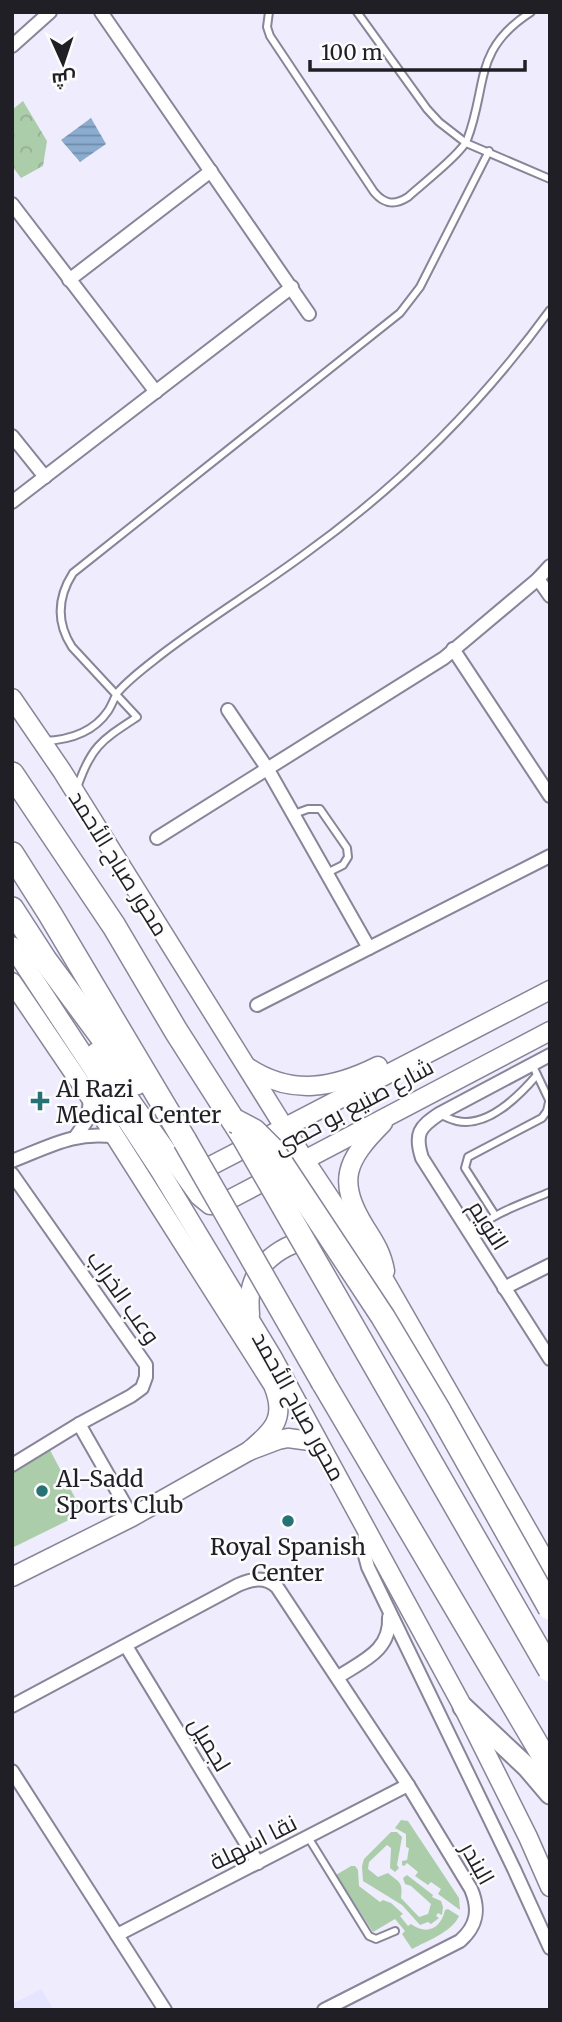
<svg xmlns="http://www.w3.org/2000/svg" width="562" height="2022" font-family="Merriweather,Cairo,serif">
<defs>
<pattern id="park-crowns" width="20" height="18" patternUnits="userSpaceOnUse" patternTransform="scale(1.75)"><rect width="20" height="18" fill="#abcdaa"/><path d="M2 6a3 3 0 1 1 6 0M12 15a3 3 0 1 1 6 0" fill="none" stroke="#93b092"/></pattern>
<pattern id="water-rules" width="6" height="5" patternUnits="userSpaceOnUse" patternTransform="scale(1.75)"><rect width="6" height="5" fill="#8baccf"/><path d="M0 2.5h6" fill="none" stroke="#718ba8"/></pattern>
</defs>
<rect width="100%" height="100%" fill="#efedfd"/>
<path fill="#e7e4ff" d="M41,1989L54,2010H12V2004Z"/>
<g fill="#abcdaa">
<path d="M50,1450L83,1513L12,1548V1470Z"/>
<path d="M401,1820L408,1821L459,1898L460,1910L438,1894L441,1889L431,1882L428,1885L415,1876L418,1872L407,1863L404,1866L402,1865V1861L407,1860L409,1848L406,1847V1834L395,1828Z"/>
<path d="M391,1832H397L402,1837L397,1865L399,1868L395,1872L390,1868L391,1848L387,1845L369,1862L368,1869L378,1877L388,1873C400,1883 403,1882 401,1898L419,1917L428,1914L431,1904L411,1886L405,1884L403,1878L407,1875L433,1895L432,1897L441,1901L443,1907L442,1915L438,1913L436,1916L439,1918L431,1924L428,1922L420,1925L402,1905L363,1881L362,1866L364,1859Z"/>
<path d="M351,1866H355L358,1870L359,1886L380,1902L383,1900L391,1903L403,1914L400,1916L408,1926L411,1924C427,1936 441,1928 445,1910L448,1909L459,1916C452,1932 427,1941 412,1949L402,1934L405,1931L395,1919L373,1932L336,1875Z"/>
</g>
<path fill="url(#park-crowns)" d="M23,101L47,141L43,166L21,178L12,166V110Z"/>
<path fill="url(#water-rules)" d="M91,118L106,144L80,162L61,140Z"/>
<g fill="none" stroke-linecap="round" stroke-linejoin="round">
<g stroke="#878597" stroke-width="10">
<g id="lane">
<path d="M269,12L267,27L270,36L374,192C384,204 394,206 408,197C420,186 462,153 467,140C488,86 472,50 531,12"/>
<path d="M357,12L427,109L439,122L466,143L550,179"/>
<path d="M44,741C70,740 93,733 108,711C112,705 114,698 118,692C130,678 148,665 162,654C209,618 259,588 306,553C399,486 482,403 550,310"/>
<path d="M77,788C91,746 102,740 137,717L72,647C56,622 57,598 73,573L400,313L420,287L489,151"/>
<path d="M294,814L308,809H320L347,848L348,857L343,865L327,873"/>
<path d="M532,1064L550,1102"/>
<path d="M441,1115C446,1117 452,1120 457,1121C488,1128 519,1096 537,1075"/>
<path d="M495,1215L465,1168L468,1157L542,1118L547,1111L549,1102"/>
<path d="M470,1234C492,1213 522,1204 550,1192"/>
<path d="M308,1837L369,1936L376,1939L395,1931"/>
</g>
</g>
<g stroke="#878597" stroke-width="16">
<g id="street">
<path d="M101,12L309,314"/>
<path d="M12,46L50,12"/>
<path d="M12,204L156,392"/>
<path d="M69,280L211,171"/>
<path d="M12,436L45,477"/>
<path d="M12,502L292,287"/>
<path d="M538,579L550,596"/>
<path d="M453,649L550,796"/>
<path d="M228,710L267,768L369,948"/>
<path d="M157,838L444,658L538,579L550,566"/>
<path d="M257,1005L550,856"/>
<path d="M550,1055L439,1114C420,1127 414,1133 422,1158L550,1359"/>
<path d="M76,1136L88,1119L90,1098"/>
<path d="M12,1161C48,1147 77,1130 116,1137"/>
<path d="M12,1174L146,1365V1377L142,1388L131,1396L79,1424L12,1465"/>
<path d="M504,1288L550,1265"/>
<path d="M79,1424L132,1517"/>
<path d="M365,1528L364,1552L368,1567L514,1869L550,1948"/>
<path d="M126,1646L258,1863"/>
<path d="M338,1677C362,1661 391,1651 389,1617"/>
<path d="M12,1706L238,1585C252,1579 265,1576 277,1587L408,1785L471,1889C480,1910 477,1926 460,1941L324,2010"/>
<path d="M12,1771L165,2010"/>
<path d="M117,1935L408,1785"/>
</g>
</g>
<g stroke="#878597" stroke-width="21">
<g id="secondary">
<path d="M12,698L62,771L304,1159L385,1281L550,1569"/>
<path d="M12,946L160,1171L273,1358L463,1707L528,1837L550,1887"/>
<path d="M12,982L90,1097L273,1385C287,1419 273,1430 249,1451"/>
<path d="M96,1052L199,1196L210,1205H219L550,1031"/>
<path d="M249,1068C292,1096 334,1088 378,1066"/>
<path d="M383,1123C346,1160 336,1181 365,1227C374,1241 382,1253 385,1271"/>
<path d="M193,1175L550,990"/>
<path d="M250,1315C249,1301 249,1290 255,1277C268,1250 315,1226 340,1249"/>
<path d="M12,1577L132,1517L249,1451L278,1440L288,1438L310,1441L321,1447"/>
</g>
</g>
<g stroke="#878597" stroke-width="23">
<path id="primary" d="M463,1707L527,1767L550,1794"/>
</g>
<g stroke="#878597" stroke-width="26">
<g id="highway">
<path d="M12,774L114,926L176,1031L243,1136"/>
<path d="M12,854L50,914L185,1141"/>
<path d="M12,909L45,960L136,1083"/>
<path d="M323,1382L550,1767"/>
</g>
</g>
<use href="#lane" stroke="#fff" stroke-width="6"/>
<use href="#street" stroke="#fff" stroke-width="12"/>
<use href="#secondary" stroke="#fff" stroke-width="18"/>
<use href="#primary" stroke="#fff" stroke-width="19"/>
<use href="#highway" stroke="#fff" stroke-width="23"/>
<g stroke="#878597" stroke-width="26" stroke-linecap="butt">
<g id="highway-bridge">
<path d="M235,1121L254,1131L272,1149L383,1317L438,1409L550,1608"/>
<path d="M243,1136L550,1670"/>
<path d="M185,1141L323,1382"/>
</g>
</g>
<use href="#highway-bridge" stroke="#fff" stroke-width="23"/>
</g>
<g fill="#277275" stroke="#fcfcfc" stroke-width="2.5">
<path d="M36.5 1090.5h7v7h7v7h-7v7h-7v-7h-7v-7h7z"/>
<circle cx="42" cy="1491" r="7"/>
<circle cx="288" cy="1521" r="7"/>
</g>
<g text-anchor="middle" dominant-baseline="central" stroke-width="5" stroke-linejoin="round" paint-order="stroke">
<g font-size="23" fill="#201f26" stroke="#fcfcfc">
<text transform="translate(119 863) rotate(58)">محور صباح الأحمد</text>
<text transform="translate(353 1106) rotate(-28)">شارع صنيع بو حصى</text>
<text transform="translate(489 1225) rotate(58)">التويم</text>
<text transform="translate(124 1297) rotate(55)">وعب الخراب</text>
<text transform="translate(299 1406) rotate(61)">محور صباح الأحمد</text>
<text transform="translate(210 1744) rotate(59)">لجميل</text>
<text transform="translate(253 1842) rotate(-27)">نقا اسهلة</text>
<text transform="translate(478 1863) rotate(61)">البندر</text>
</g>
<g font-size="23" fill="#201f26" stroke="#fcfcfc" text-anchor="start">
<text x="56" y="1088">Al Razi<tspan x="56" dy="26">Medical Center</tspan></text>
<text x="56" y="1478">Al-Sadd<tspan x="56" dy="26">Sports Club</tspan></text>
<text x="288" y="1546" text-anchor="middle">Royal Spanish<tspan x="288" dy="26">Center</tspan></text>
</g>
</g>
<rect width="562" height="2022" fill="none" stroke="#201f26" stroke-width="28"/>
<g transform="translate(63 63) rotate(177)" stroke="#fcfcfc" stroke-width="5" paint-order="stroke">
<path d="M0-5L12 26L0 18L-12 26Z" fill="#201f26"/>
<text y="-10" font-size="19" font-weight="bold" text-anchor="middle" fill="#201f26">ش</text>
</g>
<path d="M310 60v10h215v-10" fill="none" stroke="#201f26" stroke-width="3.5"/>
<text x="321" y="60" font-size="21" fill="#201f26" stroke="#fcfcfc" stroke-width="5" paint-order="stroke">100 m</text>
</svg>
